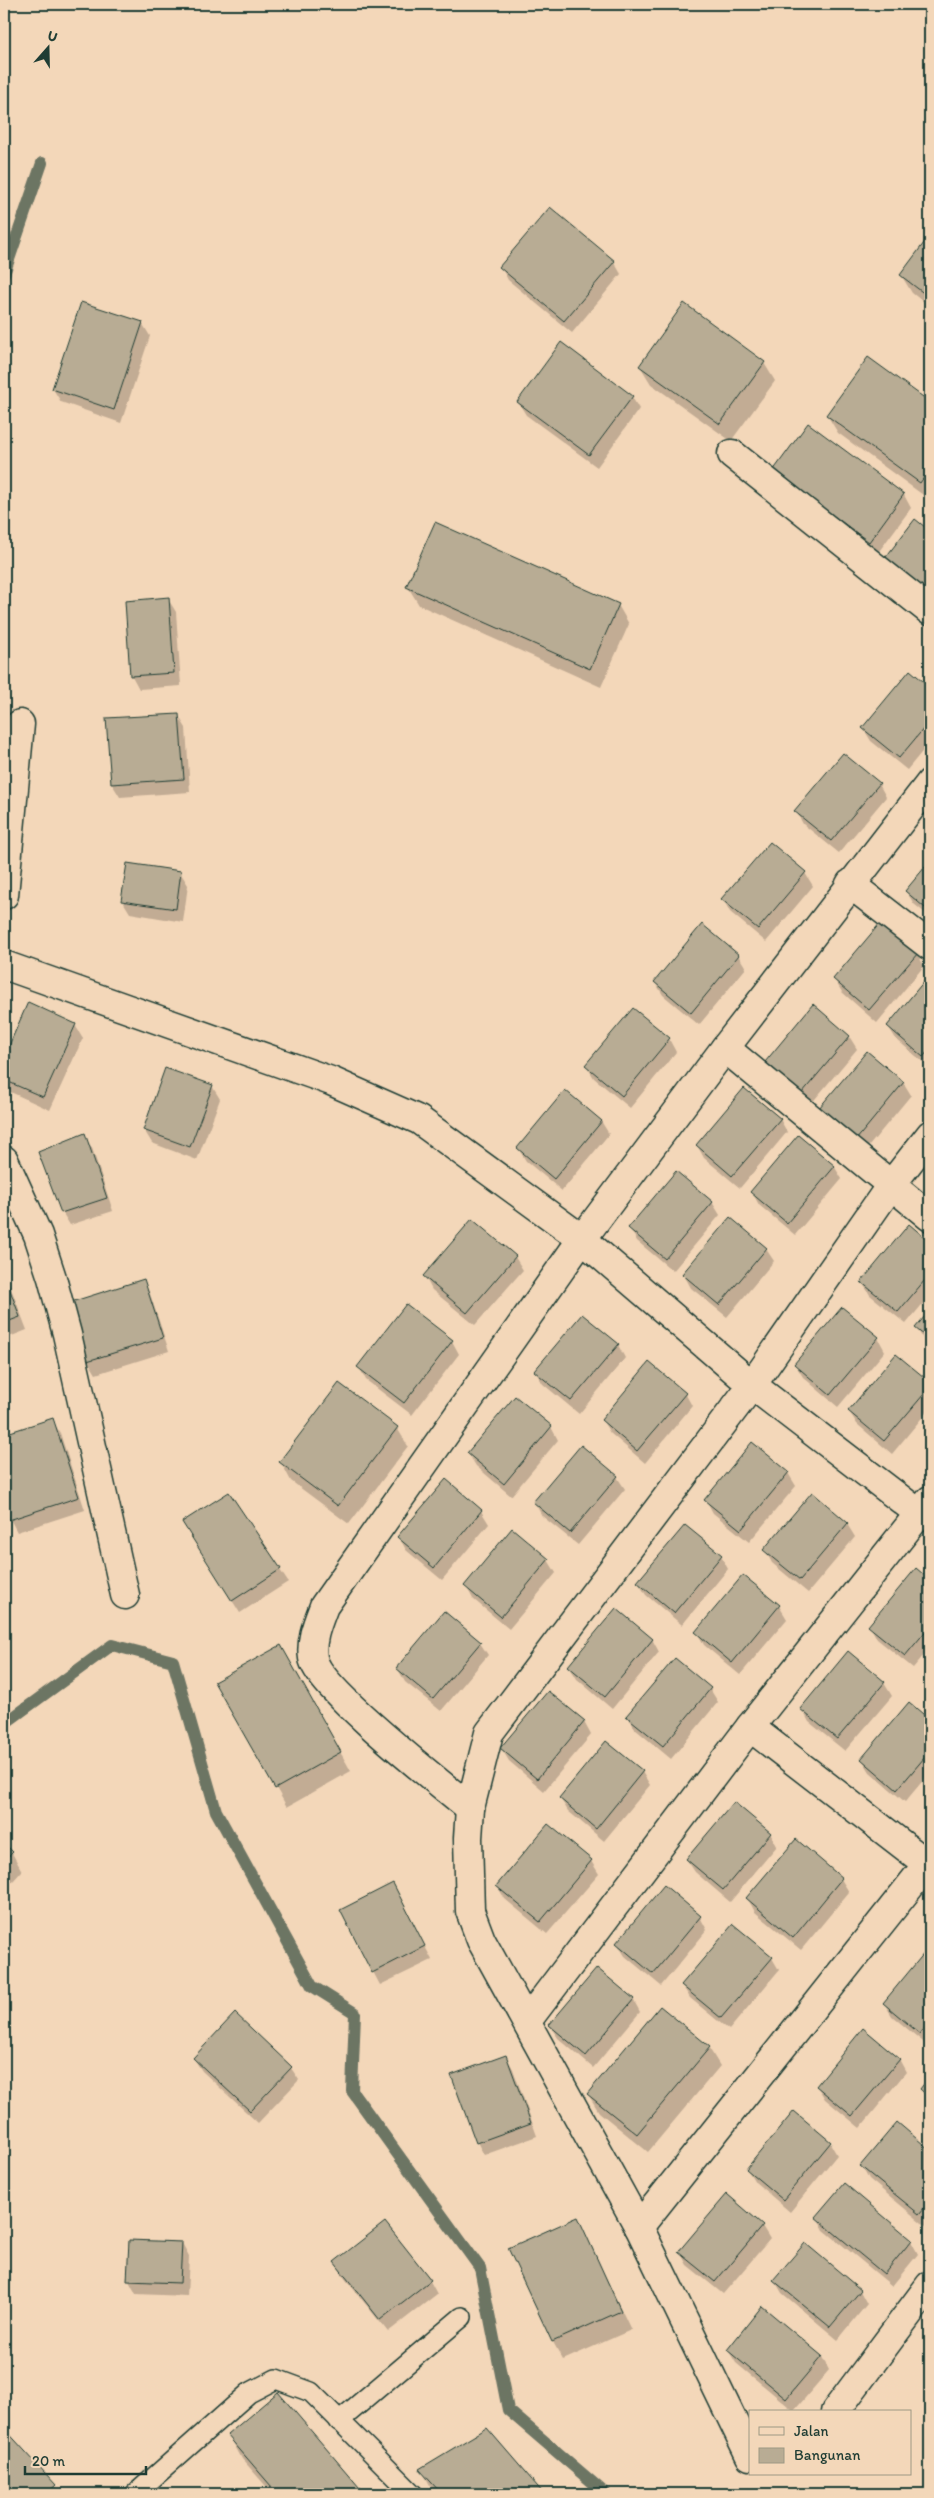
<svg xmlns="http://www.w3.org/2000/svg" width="934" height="2498" font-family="Itim,sans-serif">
<rect width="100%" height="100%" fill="#f3d7b9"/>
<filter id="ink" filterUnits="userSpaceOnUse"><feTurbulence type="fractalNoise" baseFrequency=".02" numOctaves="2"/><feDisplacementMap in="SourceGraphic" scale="10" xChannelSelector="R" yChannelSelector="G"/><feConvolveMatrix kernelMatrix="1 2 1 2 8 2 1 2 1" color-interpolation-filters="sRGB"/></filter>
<g filter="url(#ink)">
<g fill="#0003">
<path d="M4,18L7,24L4,33Z"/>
<path d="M930,237V307L912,293L901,275Z"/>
<path d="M614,262L621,274L572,333L508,280L501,267Z"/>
<path d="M142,323L150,336L121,423L61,402L53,389Z"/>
<path d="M869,359L930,404V500L838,433L827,415Z"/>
<path d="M764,363L775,381L731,441L651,384L640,366Z"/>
<path d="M632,397L639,409L597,467L526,415L518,402Z"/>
<path d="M808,425L904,495L911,508L877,554L782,484Z"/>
<path d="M915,521L930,532V614Z"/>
<path d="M408,587L618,605L629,624L601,687L419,605Z"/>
<path d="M168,599L176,612L181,686L139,689L132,676Z"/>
<path d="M910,672L930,689V742L907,770L871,741L863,728Z"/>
<path d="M178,715L186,728L190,792L120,797L112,784L108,720Z"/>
<path d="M879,784L886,797L839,853L803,824L796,811Z"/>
<path d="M770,843L805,873L813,886L766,942L730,912L723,899Z"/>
<path d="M930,863V917L914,904L906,891Z"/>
<path d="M180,872L188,885L183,922L130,913L122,900Z"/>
<path d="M917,953L924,966L877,1023L842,992L834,979Z"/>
<path d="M738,955L746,968L699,1025L663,995L655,982Z"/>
<path d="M930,976V1068L896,1039L888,1026Z"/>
<path d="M29,1004L75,1025L83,1038L50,1110L4,1089V1060Z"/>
<path d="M849,1036L857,1049L810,1105L774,1075L767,1062Z"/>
<path d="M669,1039L676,1052L630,1108L594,1078L586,1065Z"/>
<path d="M903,1082L911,1095L864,1152L828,1122Z"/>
<path d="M212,1086L220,1099L197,1160L152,1143L144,1130Z"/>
<path d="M780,1119L787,1132L740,1188L704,1158L697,1145Z"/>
<path d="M601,1121L609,1134L562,1191L526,1161L518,1148Z"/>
<path d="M84,1135L92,1148L113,1211L70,1225L62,1212Z"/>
<path d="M834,1166L842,1179L795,1235L759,1205L752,1192Z"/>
<path d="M712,1202L720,1215L673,1271L637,1241L630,1229Z"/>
<path d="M909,1226L930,1244V1295L906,1324L870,1295L862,1282Z"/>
<path d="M766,1249L774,1261L727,1317L691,1288L684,1275Z"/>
<path d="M515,1257L523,1270L475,1325L432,1290L425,1277Z"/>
<path d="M4,1270L27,1330L4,1339Z"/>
<path d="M143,1281L150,1294L169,1351L96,1374L88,1361L70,1304Z"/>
<path d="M930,1312V1346L924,1341L917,1328Z"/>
<path d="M878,1338L885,1351L838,1407L803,1377L795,1364Z"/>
<path d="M452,1341L459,1354L412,1415L366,1380L359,1367Z"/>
<path d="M618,1345L625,1358L579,1414L543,1384L535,1371Z"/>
<path d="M896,1355L930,1384V1408L892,1454L857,1424L849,1411Z"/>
<path d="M685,1393L692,1406L645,1463L610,1433L602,1420Z"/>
<path d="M52,1420L60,1433L85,1510L17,1532L10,1519L4,1500V1435Z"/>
<path d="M551,1427L558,1440L511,1496L476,1466L468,1453Z"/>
<path d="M397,1428L408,1446L349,1524L291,1481L281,1462Z"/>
<path d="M753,1444L788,1473L796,1486L749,1542L713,1513L706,1500Z"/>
<path d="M617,1477L625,1489L578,1545L542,1516L535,1503Z"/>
<path d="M446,1481L481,1511L489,1524L442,1580L406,1550L399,1537Z"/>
<path d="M812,1494L847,1524L855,1537L808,1593L772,1563L765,1550Z"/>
<path d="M191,1535L280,1570L288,1582L240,1613Z"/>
<path d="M721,1556L728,1569L682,1625L646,1595L638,1582Z"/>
<path d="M548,1560L556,1573L509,1629L473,1599L466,1586Z"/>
<path d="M916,1570L930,1582V1648L913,1668L877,1639L870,1626Z"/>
<path d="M744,1576L779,1606L787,1619L740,1675L704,1645L697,1632Z"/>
<path d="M652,1639L659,1652L612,1709L577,1679L569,1666Z"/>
<path d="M480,1643L488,1655L441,1711L405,1682L398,1669Z"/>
<path d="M280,1647L351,1771L287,1807L216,1683Z"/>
<path d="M675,1660L710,1689L718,1702L671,1759L635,1729L628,1716Z"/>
<path d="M884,1683L892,1696L845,1751L809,1722L802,1709Z"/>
<path d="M909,1704L930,1721V1772L905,1802L870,1772L862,1759Z"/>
<path d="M584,1722L591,1735L544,1791L509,1761L501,1748Z"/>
<path d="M607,1742L642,1772L650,1785L604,1841L568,1811L560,1798Z"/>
<path d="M548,1825L591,1861L599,1874L547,1934L505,1899L497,1886Z"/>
<path d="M770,1833L777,1846L730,1902L695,1872L687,1860Z"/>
<path d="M796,1841L841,1879L849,1892L801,1950L755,1912L748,1899Z"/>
<path d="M4,1845L12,1853L22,1871L4,1891Z"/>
<path d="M400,1898L432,1960L380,1985L341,1911Z"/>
<path d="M700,1917L707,1930L661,1986L625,1956L617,1943Z"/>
<path d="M930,1948V2043L928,2046L892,2016L884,2003Z"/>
<path d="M772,1958L779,1970L729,2030L690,1998L682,1985Z"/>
<path d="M633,1999L640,2012L593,2068L558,2038L550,2026Z"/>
<path d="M709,2048L720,2066L648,2152L599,2112L588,2094Z"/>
<path d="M506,2056L513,2069L537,2136L484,2155L477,2142Z"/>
<path d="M194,2059L291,2068L299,2080L258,2123L202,2071Z"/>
<path d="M899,2059L906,2072L860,2128L825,2099L817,2086Z"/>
<path d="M930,2078V2104L921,2089Z"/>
<path d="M897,2124L930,2152V2223L927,2227L869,2179L862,2166Z"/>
<path d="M830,2143L837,2155L790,2212L755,2182L747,2169Z"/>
<path d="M817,2217L911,2241L918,2254L892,2286L824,2230Z"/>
<path d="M578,2219L631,2330L563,2360L553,2342Z"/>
<path d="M385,2224L430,2281L437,2294L388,2332L343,2276L336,2263Z"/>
<path d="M762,2226L770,2239L723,2294L687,2265L680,2252Z"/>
<path d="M182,2243L189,2256L187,2296L136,2294L129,2281Z"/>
<path d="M4,2276L7,2283L5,2332H4Z"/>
<path d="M775,2281L860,2291L867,2304L838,2340L782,2293Z"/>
<path d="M763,2308L822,2357L829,2370L794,2411L736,2363L728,2350Z"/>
<path d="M278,2394L363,2494H273L242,2459L229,2435Z"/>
<path d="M487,2429L542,2494H437L431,2487L421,2469Z"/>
<path d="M4,2430L55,2485L60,2494H4Z"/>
</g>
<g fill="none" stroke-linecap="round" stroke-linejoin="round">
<g stroke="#6c7564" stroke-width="12">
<path d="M4,274L42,163"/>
<path d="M4,1724L112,1645L173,1661L216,1811L312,1986L355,2013L352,2091L480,2268L508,2410L606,2494"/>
</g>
</g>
<g fill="#b8ac94" stroke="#1f3d34">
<path d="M550,207L615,261L564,321L499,267Z"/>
<path d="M930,235V298L900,275Z"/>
<path d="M81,302L143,322L114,410L52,389Z"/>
<path d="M684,303L765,362L720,424L639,366Z"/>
<path d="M561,342L633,396L589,455L517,402Z"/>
<path d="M868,357L930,402V469L920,483L826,415Z"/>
<path d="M808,423L904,494L869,542L773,471Z"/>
<path d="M915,519L930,531V604L879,566Z"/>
<path d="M435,522L619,604L590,669L406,587Z"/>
<path d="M169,597L174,673L130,676L125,601Z"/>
<path d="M910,670L930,687V721L899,758L862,728Z"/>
<path d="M179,714L184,779L111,784L106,718Z"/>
<path d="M843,753L880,783L831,841L794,811Z"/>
<path d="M770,842L806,872L758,929L721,899Z"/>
<path d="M930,861V912L905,891Z"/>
<path d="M127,863L181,871L176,909L121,901Z"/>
<path d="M881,922L918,953L869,1010L833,979Z"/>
<path d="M702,924L739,955L691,1013L654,982Z"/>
<path d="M930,974V1049L923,1057L887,1026Z"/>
<path d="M28,1002L76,1024L43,1097L4,1080V1057Z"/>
<path d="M813,1004L850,1036L802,1093L765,1062Z"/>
<path d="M633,1008L670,1038L622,1096L585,1065Z"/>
<path d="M867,1051L904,1082L856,1140L819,1108Z"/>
<path d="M165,1068L213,1085L190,1147L143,1130Z"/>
<path d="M744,1088L781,1119L732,1176L696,1145Z"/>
<path d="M565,1090L602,1121L554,1179L517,1148Z"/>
<path d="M85,1133L107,1198L61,1213L38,1152Z"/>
<path d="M798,1135L835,1166L787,1223L750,1192Z"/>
<path d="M676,1171L713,1202L665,1259L628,1228Z"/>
<path d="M730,1217L767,1248L719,1305L682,1274Z"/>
<path d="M472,1219L516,1256L467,1313L423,1276Z"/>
<path d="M909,1224L930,1242V1274L898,1312L861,1282Z"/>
<path d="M4,1274L20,1317L4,1323Z"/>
<path d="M144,1279L163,1338L87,1361L68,1303Z"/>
<path d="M406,1304L453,1340L404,1403L357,1367Z"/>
<path d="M842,1307L879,1337L830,1395L794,1364Z"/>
<path d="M930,1310V1340L915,1328Z"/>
<path d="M582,1314L619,1344L571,1401L534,1371Z"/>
<path d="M896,1354L930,1382V1387L884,1441L848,1411Z"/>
<path d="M649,1362L686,1393L637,1451L601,1420Z"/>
<path d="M339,1383L398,1427L338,1506L279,1462Z"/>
<path d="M515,1396L552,1426L504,1484L467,1453Z"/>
<path d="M53,1418L79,1497L9,1520L4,1504V1434Z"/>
<path d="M752,1442L789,1472L741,1530L704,1500Z"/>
<path d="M581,1445L618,1476L570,1533L533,1502Z"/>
<path d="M446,1479L482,1510L434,1568L397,1537Z"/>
<path d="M229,1492L281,1569L232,1601L182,1522Z"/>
<path d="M812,1492L848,1523L800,1580L763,1550Z"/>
<path d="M685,1525L722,1555L674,1613L637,1582Z"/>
<path d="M512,1528L549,1559L501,1617L464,1586Z"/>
<path d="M916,1568L930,1580V1626L905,1656L868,1626Z"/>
<path d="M743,1575L780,1605L732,1663L695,1632Z"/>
<path d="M616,1608L653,1639L605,1697L568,1666Z"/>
<path d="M444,1611L481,1642L433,1699L396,1668Z"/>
<path d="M281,1645L341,1752L275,1789L214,1682Z"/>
<path d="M848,1651L885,1682L837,1739L800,1709Z"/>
<path d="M675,1658L711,1688L663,1746L626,1716Z"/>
<path d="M548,1691L585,1721L537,1779L500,1748Z"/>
<path d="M909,1702L930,1720V1751L897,1790L861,1759Z"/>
<path d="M606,1741L643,1771L596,1829L559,1798Z"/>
<path d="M734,1802L771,1833L723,1890L686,1859Z"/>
<path d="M548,1824L592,1860L540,1922L496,1886Z"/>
<path d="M796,1839L842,1878L793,1938L746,1898Z"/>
<path d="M4,1843L13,1852L4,1861Z"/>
<path d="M393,1883L425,1946L372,1973L340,1910Z"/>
<path d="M664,1885L701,1916L653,1974L616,1943Z"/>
<path d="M733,1924L773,1957L721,2018L681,1985Z"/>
<path d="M930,1946V2021L920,2034L883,2003Z"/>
<path d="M597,1968L634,1999L586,2056L549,2025Z"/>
<path d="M660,2006L710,2047L637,2134L587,2094Z"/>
<path d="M235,2013L292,2067L250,2111L193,2058Z"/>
<path d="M863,2028L900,2059L852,2116L816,2086Z"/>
<path d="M506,2055L531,2123L476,2143L451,2075Z"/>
<path d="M930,2076V2098L920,2089Z"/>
<path d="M794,2111L831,2142L783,2200L746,2169Z"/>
<path d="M897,2122L930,2150V2201L919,2214L860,2166Z"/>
<path d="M844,2183L912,2240L884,2274L815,2217Z"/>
<path d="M727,2194L763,2225L715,2282L678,2252Z"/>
<path d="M578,2217L621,2311L552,2342L508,2248Z"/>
<path d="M385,2222L431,2280L380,2320L334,2262Z"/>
<path d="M129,2240L182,2242L180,2283L127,2281Z"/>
<path d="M805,2243L861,2290L830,2327L773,2280Z"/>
<path d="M762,2306L822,2356L786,2399L727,2350Z"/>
<path d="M278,2392L365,2494H278L227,2435Z"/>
<path d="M4,2428L56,2485L46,2494H4Z"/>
<path d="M487,2428L544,2494H442L419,2469Z"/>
</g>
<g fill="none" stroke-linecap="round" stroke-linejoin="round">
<g stroke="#1f3d34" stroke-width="22">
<g id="service">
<path d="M339,2421L462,2317"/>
<path d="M135,2494L249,2393L276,2379L311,2392L413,2494"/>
</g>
</g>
<g stroke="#1f3d34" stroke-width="31">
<g id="minor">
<path d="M732,454L930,611"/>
<path d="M850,884L930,946"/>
<path d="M4,895L20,724"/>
<path d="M4,965L331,1081L419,1120L582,1239L752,1385L920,1514"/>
<path d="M725,1048L930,1217"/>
<path d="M4,1160L38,1235L52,1278L67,1334L125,1595"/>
<path d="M750,1727L930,1866"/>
<path d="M470,1808C441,1784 318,1688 313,1658C310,1640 318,1622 324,1606L582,1239L725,1048L930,783"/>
<path d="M527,2021L750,1727L930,1500"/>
<path d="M639,2227L930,1861"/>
<path d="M835,2412L930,2285"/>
<path d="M750,2456L639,2227L481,1940L470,1911L468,1838L470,1808L489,1733L752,1385L891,1185L930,1135"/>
</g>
</g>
<use href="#service" stroke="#f3d7b9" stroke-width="19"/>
<use href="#minor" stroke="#f3d7b9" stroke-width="28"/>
</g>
</g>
<rect width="934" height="2498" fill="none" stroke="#f3d7b9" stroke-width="20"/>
<rect x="10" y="10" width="914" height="2478" fill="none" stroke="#1f3d34" stroke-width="2" filter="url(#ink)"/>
<rect x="749" y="2410" width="162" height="65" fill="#f3d7b9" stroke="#9e9984"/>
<rect x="759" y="2427" width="25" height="8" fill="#f3d7b9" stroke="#9e9984"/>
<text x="794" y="2436" font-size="15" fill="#1f3d34">Jalan</text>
<rect x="759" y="2448" width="25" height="15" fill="#b8ac94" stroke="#9e9984"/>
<text x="794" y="2460" font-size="15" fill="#1f3d34">Bangunan</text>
<g transform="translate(48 48) rotate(20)" stroke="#f3d7b9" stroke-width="4" paint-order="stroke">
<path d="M0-4L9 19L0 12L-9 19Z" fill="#1f3d34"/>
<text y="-8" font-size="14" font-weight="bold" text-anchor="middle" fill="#1f3d34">U</text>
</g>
<path d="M25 2466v8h121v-8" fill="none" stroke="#1f3d34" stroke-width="2.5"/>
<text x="32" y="2466" font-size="15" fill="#1f3d34" stroke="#f3d7b9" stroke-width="4" paint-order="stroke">20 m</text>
</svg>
